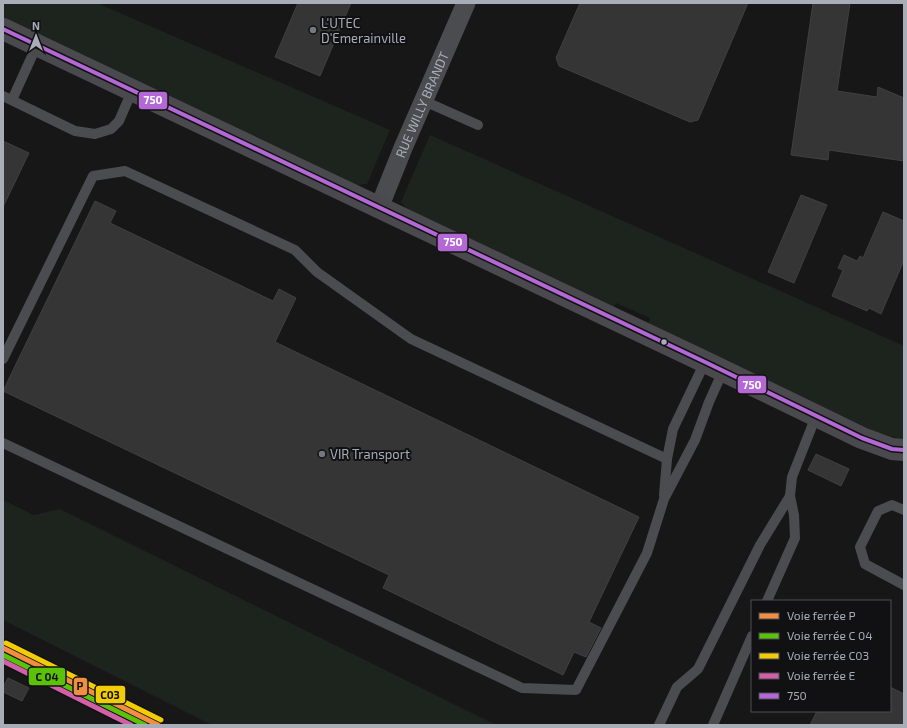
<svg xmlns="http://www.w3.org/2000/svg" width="907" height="728" font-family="'Exo 2',sans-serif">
<rect width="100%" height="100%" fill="#171717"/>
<g fill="#1d241e">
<path d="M3,3H97L390,130L367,184L356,185L3,19Z"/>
<path d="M430,135L904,346V440L874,431L648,325L650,318L616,303L613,309L408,210L401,202Z"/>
<path d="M3,500L34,515L60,509L496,725H212L3,620Z"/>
</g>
<g fill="#353536" stroke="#3f4043">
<path d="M298,3H351L320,76L275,57Z"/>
<path d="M580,3H748L698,120L690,122L559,66L556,58Z"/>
<path d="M813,3H850L837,91L877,97L878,87L904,98V161L829,150L828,160L791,155Z"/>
<path d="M3,141L29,153L3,207Z"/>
<path d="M801,195L827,205L794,283L768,272Z"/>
<path d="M95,201L116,211L110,223L273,301L279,289L296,298L275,342L639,517L589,622L601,628L586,657L574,652L563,675L383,588L389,575L3,391Z"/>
<path d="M883,212L904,221V260L881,314L869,308L867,311L832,296L843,270L838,268L844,255L857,261L860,256L863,258Z"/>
<path d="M816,454L849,469L841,486L808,470Z"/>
<path d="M8,678L29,688L22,701L3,692V687Z"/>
<path d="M890,687L904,694V725H810L817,711H890Z"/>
</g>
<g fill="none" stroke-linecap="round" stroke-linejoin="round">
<g stroke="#4b4c50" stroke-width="10">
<path d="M3,96L75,131L95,134L111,129L119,121L132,91"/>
<path d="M12,100L37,45"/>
<path d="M424,101L478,125"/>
<path d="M3,359L93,176L125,171L295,250L317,272L411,339L667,459"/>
<path d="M3,443L522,688L576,690L647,553L664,499L695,440L709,402L723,371"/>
<path d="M664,495L667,459L673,429L705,362"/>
<path d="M904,510L892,505L878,511L860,547L865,564L904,585"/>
<path d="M767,601L795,538L794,515L790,496L792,477L816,416"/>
<path d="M659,725L677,687L698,669L760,545L790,496"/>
<path d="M713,725L752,636"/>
</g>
<path stroke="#4b4c50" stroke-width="19" id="s1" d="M379,208L403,148L466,3"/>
<path stroke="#4a4a4e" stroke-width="22" d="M3,29L705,362L862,438L892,449L904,450"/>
<g stroke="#111113" stroke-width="7">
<path id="bus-1" d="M3,29L705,362L862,438L892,449L904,450"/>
</g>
<use href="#bus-1" stroke="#b468d6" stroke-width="4"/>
<g stroke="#111113" stroke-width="8">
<path id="rail-1" d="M3,648L158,725"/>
</g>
<g stroke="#111113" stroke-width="8">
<path id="rail-2" d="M3,655L145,725"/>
</g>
<g stroke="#111113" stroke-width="8">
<path id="rail-3" d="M6,643L161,720"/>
</g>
<g stroke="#111113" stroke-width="8">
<path id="rail-4" d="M3,661L131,725"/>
</g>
<use href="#rail-1" stroke="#f28e42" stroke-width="5"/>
<use href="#rail-2" stroke="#5bc109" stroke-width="5"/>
<use href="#rail-3" stroke="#f2cc05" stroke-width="5"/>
<use href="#rail-4" stroke="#d45fa9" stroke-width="5"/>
</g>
<g fill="#757880" stroke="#111113" stroke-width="1.5">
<circle cx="313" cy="30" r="4"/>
<circle cx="322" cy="454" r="4"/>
</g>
<circle fill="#a8adb8" stroke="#111113" stroke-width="1.5" cx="664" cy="342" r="3.5"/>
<g text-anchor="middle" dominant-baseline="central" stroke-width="4" stroke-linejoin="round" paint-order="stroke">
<g font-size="13" fill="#a8adb8" stroke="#111113" text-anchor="start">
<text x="321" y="23">L'UTEC<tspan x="321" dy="15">D'Emerainville</tspan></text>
<text x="330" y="454">VIR Transport</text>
</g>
<g font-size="13" fill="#a8adb8" stroke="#111113">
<text stroke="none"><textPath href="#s1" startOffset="112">RUE WILLY BRANDT</textPath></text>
</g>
</g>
<g stroke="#111113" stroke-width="1.5">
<rect x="138" y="91" width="30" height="19" rx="4" fill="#b468d6"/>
<rect x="437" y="233" width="31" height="19" rx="4" fill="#b468d6"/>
<rect x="737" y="375" width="30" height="19" rx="4" fill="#b468d6"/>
<rect x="28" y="667" width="38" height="19" rx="4" fill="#5bc109"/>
<rect x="73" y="677" width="15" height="19" rx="4" fill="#f28e42"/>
<rect x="95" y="685" width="31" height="19" rx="4" fill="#f2cc05"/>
</g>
<g font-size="11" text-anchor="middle" font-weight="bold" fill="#fff">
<text x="153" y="104">750</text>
<text x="453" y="246">750</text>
<text x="752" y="389">750</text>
</g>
<g font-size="11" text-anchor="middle" font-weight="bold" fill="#111">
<text x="47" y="681">C 04</text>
<text x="80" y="690">P</text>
<text x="110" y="699">C03</text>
</g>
<rect width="907" height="728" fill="none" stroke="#a8adb8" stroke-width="8"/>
<rect x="751" y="600" width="140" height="112" fill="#111113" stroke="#4d4f55"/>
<rect x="759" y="613" width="20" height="6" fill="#f28e42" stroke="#4d4f55"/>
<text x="787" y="620" font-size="12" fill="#a8adb8">Voie ferrée P</text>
<rect x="759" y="633" width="20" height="6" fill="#5bc109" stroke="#4d4f55"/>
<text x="787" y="640" font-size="12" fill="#a8adb8">Voie ferrée C 04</text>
<rect x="759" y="653" width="20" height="6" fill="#f2cc05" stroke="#4d4f55"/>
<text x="787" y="660" font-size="12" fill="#a8adb8">Voie ferrée C03</text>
<rect x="759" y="673" width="20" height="6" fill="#d45fa9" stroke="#4d4f55"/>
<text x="787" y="680" font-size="12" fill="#a8adb8">Voie ferrée E</text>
<rect x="759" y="693" width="20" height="6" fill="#b468d6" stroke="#4d4f55"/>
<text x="787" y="700" font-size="12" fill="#a8adb8">750</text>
<g transform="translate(36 36)" stroke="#111113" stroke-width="3" paint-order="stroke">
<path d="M0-3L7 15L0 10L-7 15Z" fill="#a8adb8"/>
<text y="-6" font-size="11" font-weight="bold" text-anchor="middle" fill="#a8adb8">N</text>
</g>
</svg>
